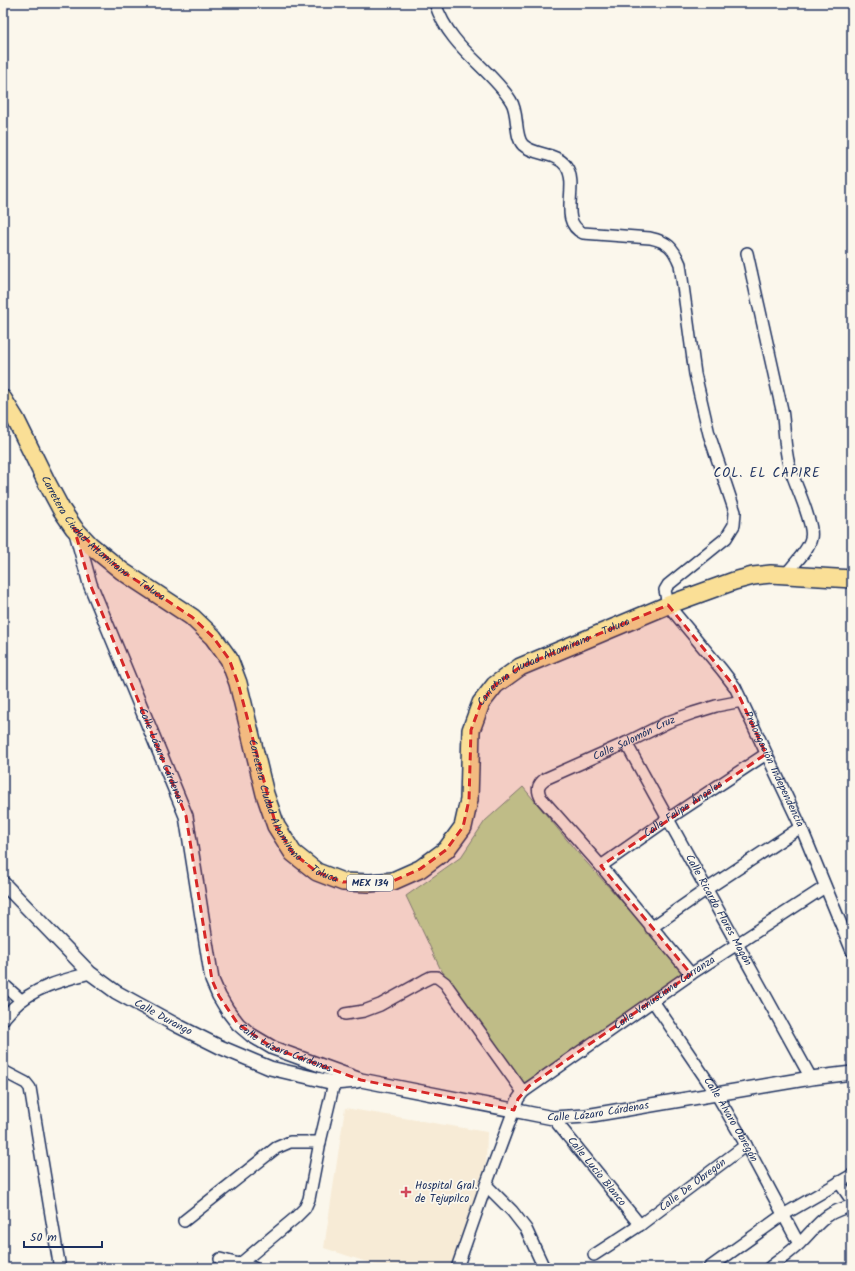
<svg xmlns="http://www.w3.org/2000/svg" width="855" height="1271" font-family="Kalam,sans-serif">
<rect width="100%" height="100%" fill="#fbf7ec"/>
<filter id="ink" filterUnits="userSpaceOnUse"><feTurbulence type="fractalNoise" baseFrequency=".025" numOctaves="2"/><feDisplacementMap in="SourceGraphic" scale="8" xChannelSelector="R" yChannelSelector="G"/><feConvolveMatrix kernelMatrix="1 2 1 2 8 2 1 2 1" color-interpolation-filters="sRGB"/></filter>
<g filter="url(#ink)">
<path fill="#f7ebd6" d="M345,1108L487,1132L486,1166L473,1219L454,1268H385L324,1248Z"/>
<path fill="#b9e29f" stroke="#6a887e" d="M523,787L577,852L636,917L683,974L521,1085L440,968L406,896L461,857L485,821Z"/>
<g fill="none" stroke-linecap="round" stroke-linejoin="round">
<g stroke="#1b2f5e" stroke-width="14">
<g id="minor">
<path id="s1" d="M435,3C439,15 446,28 454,38C471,60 496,77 511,101C519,113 514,136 523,145C535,156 556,152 566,166C580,186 557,221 583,233L650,238C668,242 673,247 680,264L695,374L709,434L735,512L734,525L726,538L668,585L665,590L668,605L722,670L735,687L801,827L852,951"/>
<path d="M747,253L782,410C785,428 784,447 789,465C794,481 802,497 807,514C809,521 813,530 811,538C809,550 793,565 785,575"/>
<path id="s2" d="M626,743L811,1078"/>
<path id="s3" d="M601,866L668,819L766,754"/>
<path d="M651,928L707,889L801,827"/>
<path id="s4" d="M691,974L601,866L541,798C537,790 537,785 545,779L626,743L668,722L693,713L716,706L742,701"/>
<path d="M3,984L21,1000"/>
<path id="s5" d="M653,1001L717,1095L746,1145L799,1244"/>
<path d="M345,1014L364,1011L380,1005L425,980L431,977H437L445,983L523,1092"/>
<path d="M3,1020C6,1015 10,1012 13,1008C34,987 63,980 90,973"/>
<path d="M3,1071L26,1083L30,1088L59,1263L58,1268"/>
<path id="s6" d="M553,1118L640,1225"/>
<path d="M839,1182L852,1201"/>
<path d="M486,1185L512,1211L526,1229L544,1268"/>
<path d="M184,1221L276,1148L290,1142H320"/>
<path id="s7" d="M594,1255L640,1225L746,1145"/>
<path d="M220,1259L254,1268"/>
<path d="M240,1264L295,1218L305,1208L309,1199L320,1142L334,1083"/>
<path id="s8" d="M457,1268L486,1185L518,1099L523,1092L691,974L825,887"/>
<path d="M709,1268L783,1215L852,1175"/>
<path d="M769,1268C779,1260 791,1252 800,1243C819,1224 824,1212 852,1206"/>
</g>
</g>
<g stroke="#1b2f5e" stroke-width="16">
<g id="tertiary">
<path id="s9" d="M75,529L90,584L186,816L212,980L219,996L228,1011L238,1024L251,1035L273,1048L361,1080L553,1118L586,1116L811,1078L852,1073"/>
<path id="s10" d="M3,883L90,973L116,992L178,1026L220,1047L270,1068L334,1083L357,1081"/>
</g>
</g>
<g stroke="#1b2f5e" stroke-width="20">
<g id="primary">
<path id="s11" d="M3,399L16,420L46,481L61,509L74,528L90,545L122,571L192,617L213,637L229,659L238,683L265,794L276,826L293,853L317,872L343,882L370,883L393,881L420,869L446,850L463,827L469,800L471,730L481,703L495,685L520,667L668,605L734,581L753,576L771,574L852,579"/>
</g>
</g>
<use href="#minor" stroke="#fbf7ec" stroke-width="11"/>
<use href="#tertiary" stroke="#fbf7ec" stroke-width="13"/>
<use href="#primary" stroke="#fadf96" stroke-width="17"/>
</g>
</g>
<path fill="#d62828" fill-opacity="0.2" stroke="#d62828" stroke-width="3" stroke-dasharray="8 5" stroke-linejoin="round" d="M74,528L122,571L192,617L213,637L229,659L238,683L276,826L293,853L317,872L343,882L393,881L420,869L446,850L463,827L469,800L471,730L481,703L495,685L520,667L668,605L735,687L766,754L601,866L691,974L529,1086L518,1099L514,1110L361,1080L273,1048L238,1024L219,996L212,980L186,816L90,584Z"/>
<path fill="#d1495b" stroke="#fbf7ec" stroke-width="1.5" d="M404 1186h4v4h4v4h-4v4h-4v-4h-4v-4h4z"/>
<g text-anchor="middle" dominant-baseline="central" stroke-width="3.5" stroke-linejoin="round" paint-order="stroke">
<rect fill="#fbf7ec" stroke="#5e6b89" stroke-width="1" x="347" y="875" width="46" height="16" rx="3"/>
<g font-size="10" font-weight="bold" fill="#1b2f5e">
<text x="370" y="883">MEX 134</text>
</g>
<g font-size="11" fill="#1b2f5e" stroke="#fbf7ec">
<text stroke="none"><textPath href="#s11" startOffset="175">Carretera Ciudad Altamirano - Toluca</textPath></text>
<text stroke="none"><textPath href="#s11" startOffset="968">Carretera Ciudad Altamirano - Toluca</textPath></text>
<text stroke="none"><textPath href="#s4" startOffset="351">Calle Salomón Cruz</textPath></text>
<text stroke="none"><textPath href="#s9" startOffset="243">Calle Lázaro Cárdenas</textPath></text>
<text stroke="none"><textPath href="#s1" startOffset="978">Prolongación Independencia</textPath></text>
<text stroke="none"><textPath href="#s11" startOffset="523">Carretera Ciudad Altamirano - Toluca</textPath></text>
<text stroke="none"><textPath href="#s3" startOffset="100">Calle Felipe Ángeles</textPath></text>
<text stroke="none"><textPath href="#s2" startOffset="191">Calle Ricardo Flores Magón</textPath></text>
<text stroke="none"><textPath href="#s8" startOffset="361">Calle Venustiano Carranza</textPath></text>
<text stroke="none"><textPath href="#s10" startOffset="211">Calle Durango</textPath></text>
<text stroke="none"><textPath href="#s9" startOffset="579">Calle Lázaro Cárdenas</textPath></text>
<text stroke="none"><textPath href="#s9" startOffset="903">Calle Lázaro Cárdenas</textPath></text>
<text stroke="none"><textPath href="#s5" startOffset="142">Calle Álvaro Obregón</textPath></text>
<text stroke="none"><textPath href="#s6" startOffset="69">Calle Lucio Blanco</textPath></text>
<text stroke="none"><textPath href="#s7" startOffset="121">Calle De Obregón</textPath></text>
</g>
<g font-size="11" fill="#1b2f5e" stroke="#fbf7ec" text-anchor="start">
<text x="415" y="1186">Hospital Gral.<tspan x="415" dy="13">de Tejupilco</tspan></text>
</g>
<g font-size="13" letter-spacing="1" fill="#1b2f5e" stroke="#fbf7ec">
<text x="767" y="473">COL. EL CAPIRE</text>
</g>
</g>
<rect width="855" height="1271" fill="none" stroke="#fbf7ec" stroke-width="16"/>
<rect x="8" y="8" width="839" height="1255" fill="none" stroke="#1b2f5e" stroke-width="1.5" filter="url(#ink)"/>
<path d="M24 1241v6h78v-6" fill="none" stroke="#1b2f5e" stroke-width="2"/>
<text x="30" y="1241" font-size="12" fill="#1b2f5e" stroke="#fbf7ec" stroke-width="3" paint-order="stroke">50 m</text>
</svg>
